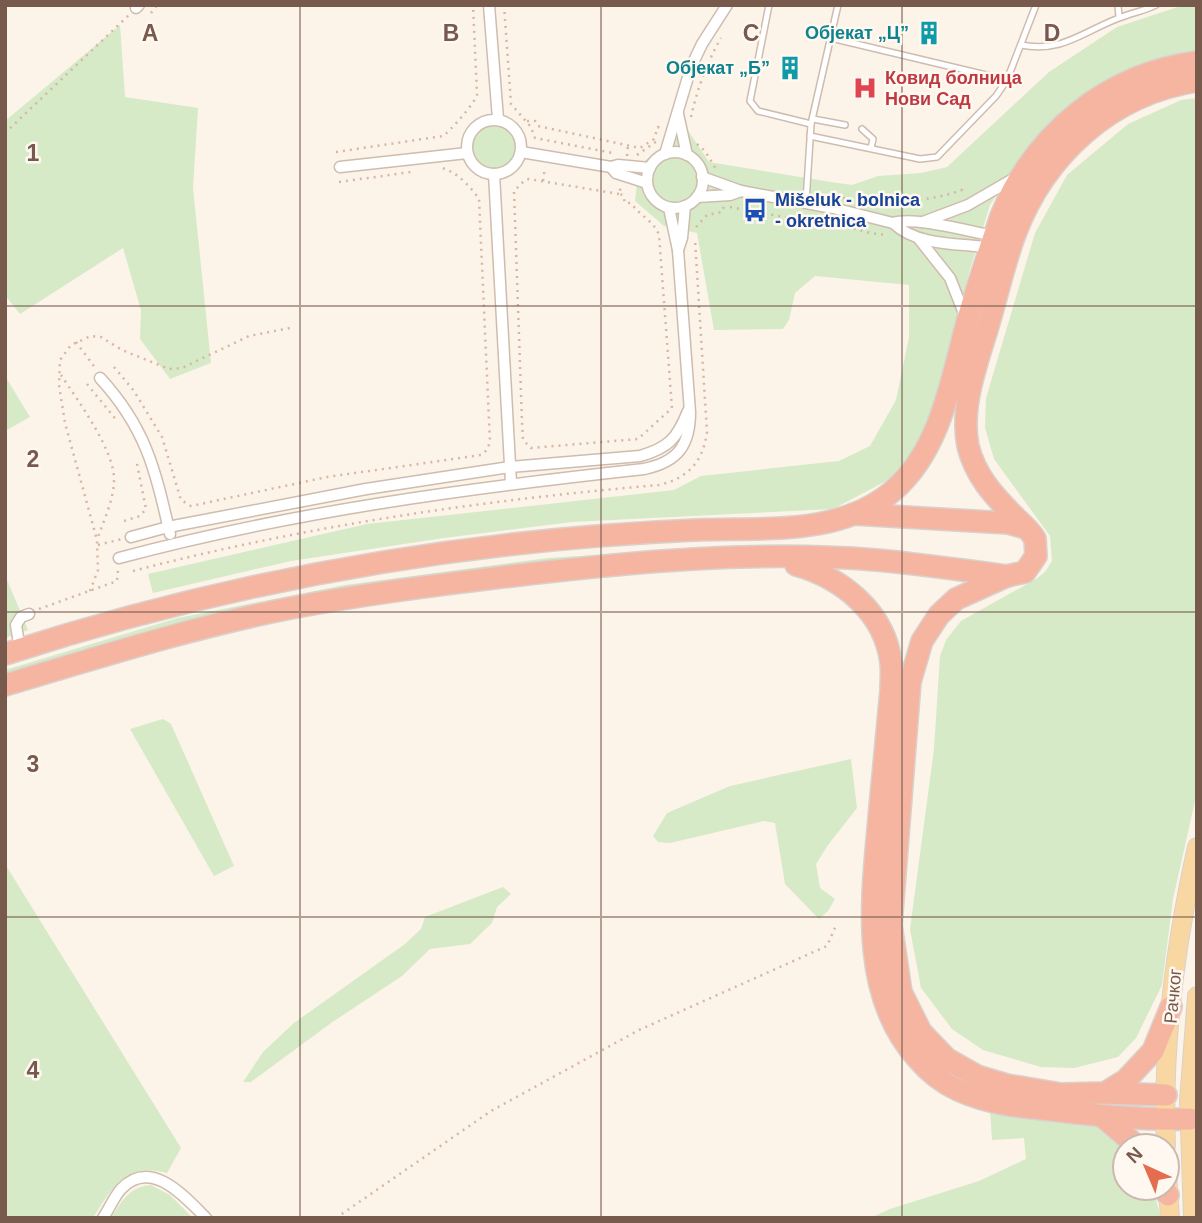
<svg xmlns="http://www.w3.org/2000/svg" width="1202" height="1223" font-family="Helvetica,sans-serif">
<rect width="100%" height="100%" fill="#fcf4e9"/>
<g fill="#d6eac7">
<path d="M1184,5H1197V52L1149,62L1091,90L1026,149L990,205L970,269L935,405L915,448L890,479L833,509L572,522L444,538L291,561L153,593L148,574L367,524L674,490L701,476L839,461L870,446L896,400L909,337V285L815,276L795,293L789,320L783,329L714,330L697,233L664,226L635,201L639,165L687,129L709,162L831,182L852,185L878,176L921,173L947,167L1049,72L1117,27Z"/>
<path d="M120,25L125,97L198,108L193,188L211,363L170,379L140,339L141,310L123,248L20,314L5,295V121Z"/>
<path d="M1197,98V792L1173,899L1162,985L1136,1038L1118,1057L1074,1068L1041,1067L983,1050L952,1029L921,988L910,929L934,749L940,656L946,640L961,621L1036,579L1045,572L1052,561L1050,536L994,459L985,428L986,398L1035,233L1067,175L1128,124L1181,100Z"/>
<circle cx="494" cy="147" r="24"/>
<path d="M5,376L30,417L5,431Z"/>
<path d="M748,546L864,547L863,553L547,563L5,677V670L178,618L345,585L547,558Z"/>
<path d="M5,575L28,630L5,638Z"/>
<path d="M163,719L171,724L234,866L214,876L130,729Z"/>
<path d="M851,759L857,808L828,845L816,864L820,888L835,899L828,911L819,919L785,884L775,823L764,821L670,843L658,842L653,836L667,813L730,786Z"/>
<path d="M5,864L181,1148L167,1173C125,1162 113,1187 93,1218H5Z"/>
<path d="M503,887L511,894L497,907L492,923L470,944L430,949L402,976L331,1023L251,1082H243L263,1052L294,1023L405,944L421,929L425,917Z"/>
<path d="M990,1109L1098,1125L1125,1146V1188H1153L1161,1218H870L890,1209L979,1181L1026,1159L1024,1138L992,1140Z"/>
<path d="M151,1185L170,1195L193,1218H111C122,1201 129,1187 151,1185Z"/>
</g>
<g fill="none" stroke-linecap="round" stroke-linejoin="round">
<g stroke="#cfbcae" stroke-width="8">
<g id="lane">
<path d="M769,5L750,101L758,111L811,124"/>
<path d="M1118,5L1119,17"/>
<path d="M831,38L1007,80"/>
<path d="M1021,45C1062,53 1082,32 1119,18C1131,13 1144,11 1156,5"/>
<path d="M813,119L845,125"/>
<path d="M862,129L873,139L871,148"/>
<path d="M810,136L920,159L937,157L996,96L1007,80L1036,5"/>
<path d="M806,202L811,124L838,5"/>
</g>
</g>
<g stroke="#cfbcae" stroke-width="13">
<g id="street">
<path d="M489,5L498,119"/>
<path d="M136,8L139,5"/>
<path d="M678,114L687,155"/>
<circle cx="494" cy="147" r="27"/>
<path d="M521,152L611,167L618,165L650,168"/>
<circle cx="675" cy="180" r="28"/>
<path d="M665,154L691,67L702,44L727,5"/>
<path d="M340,167L467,153"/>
<path d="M611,167L616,173L647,183"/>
<path d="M494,174L511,483"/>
<path d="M702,177L741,191L833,208L893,223C917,216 969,232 996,236"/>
<path d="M697,197L730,195L741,191"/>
<path d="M923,222L968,205L1018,176"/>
<path d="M893,223C918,247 961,243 993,248"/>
<path d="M919,239L950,278L965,316"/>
<path d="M678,250L682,238L685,206"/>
<path d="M100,378C146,428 155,469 170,534"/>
<path d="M131,537L168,527L366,489L510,467L640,456C668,448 677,439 688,411"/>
<path d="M119,558C290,512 468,488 644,469C678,462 690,445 690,412L678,250L669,208"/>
<path d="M20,650L16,625L21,617L29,614"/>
<path d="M103,1218C109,1209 114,1197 121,1189C151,1157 185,1197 206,1218"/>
</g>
</g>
<g stroke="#d9d1cd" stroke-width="20">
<g id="primary">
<path d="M1166,1146C1162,1046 1175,945 1197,847"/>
<path d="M1167,1175L1170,1218"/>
<path d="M1193,1218L1189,1101L1197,996"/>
</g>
</g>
<g stroke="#d9d1cd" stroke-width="24">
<g id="highway">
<path d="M854,514L1008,523L1026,528"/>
<path d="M796,565C842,578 885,612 891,663C892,672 891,681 891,690C887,733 883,775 879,818C872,897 859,993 917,1058C928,1071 943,1083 958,1090C988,1104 1020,1107 1052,1110C1098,1116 1143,1120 1190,1119"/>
<path d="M1007,576L956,599L939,615L922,641L910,682L891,925L901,992L921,1032L947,1059L977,1076L1007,1085L1061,1094L1105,1093L1126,1080L1153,1051L1171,1007"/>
<path d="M5,654C230,581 460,540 696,530C762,527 840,537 894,490C940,450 951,382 966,326C976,289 989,252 1001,216C1035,133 1107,74 1197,62"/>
<path d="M5,685C100,657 194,627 291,608C364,594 438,585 511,576C631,562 755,550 876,560C920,564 963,570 1007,576L1025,572L1036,556L1035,539C1030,530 1021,523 1014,516C993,495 975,475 968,446C960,407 977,363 988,326C997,296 1004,264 1015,234C1045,155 1111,94 1197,81"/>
<path d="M1105,1093L1166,1095"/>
<path d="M1102,1116L1137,1146"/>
<path d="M1164,1188L1168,1195"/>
</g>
</g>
<g stroke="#d7b6a3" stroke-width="2.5" stroke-dasharray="2 5" stroke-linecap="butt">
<path d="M504,5L511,104L531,127L535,138L613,153"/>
<path d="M151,13L157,5"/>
<path d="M691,117C697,90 707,62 721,38"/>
<path d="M527,121H535L538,126L640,148L654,139L658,127L661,129"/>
<path d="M5,133L129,15"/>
<path d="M697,144L705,151L716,169"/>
<path d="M336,152L443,136C450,131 475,103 477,95L473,5"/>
<path d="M637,155L657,141"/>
<path d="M627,156L628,145"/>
<path d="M543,181L545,167"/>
<path d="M339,182L411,172"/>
<path d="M619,194L529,179L525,180L514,191L522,422L523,440L531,448L638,439L672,408L659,235C654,221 640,216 631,203H625L623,195L619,194L621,186"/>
<path d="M843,198C885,203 922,204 962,190L964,195"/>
<path d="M730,207L789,218L807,215"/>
<path d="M820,219L870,233L888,235"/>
<path d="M696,227L707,215L722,212L724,206"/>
<path d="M76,342L96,369"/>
<path d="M114,367L134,391L162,437L181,500L191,506L327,477L481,455L487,450L490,442L479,199C470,186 457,172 442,168"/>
<path d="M61,375C78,401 116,452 114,482C113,502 103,522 97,540"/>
<path d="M87,384L118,422"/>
<path d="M124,521L140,516L146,509L136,459"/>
<path d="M98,545L122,539"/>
<path d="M133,571C305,526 482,500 659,485C688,478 703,462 707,432L695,240"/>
<path d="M90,591L98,570L97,540L65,423L59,385L60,360L71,345L91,336L101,337L122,350L169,369L182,368L249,336L290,328"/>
<path d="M39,609L117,581L118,570"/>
<path d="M336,1218L491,1111L639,1030L827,946L837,923"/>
</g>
<use href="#lane" stroke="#fff" stroke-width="5"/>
<use href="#street" stroke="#fff" stroke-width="10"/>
<use href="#primary" stroke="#f9d7a3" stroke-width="18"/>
<use href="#highway" stroke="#f5b5a1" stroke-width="21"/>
</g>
<path fill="none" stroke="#775a4c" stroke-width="2" stroke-opacity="0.55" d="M300,5V1218M601,5V1218M902,5V1218M5,306H1197M5,612H1197M5,917H1197"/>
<defs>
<g id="building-bare" transform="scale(1.89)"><path d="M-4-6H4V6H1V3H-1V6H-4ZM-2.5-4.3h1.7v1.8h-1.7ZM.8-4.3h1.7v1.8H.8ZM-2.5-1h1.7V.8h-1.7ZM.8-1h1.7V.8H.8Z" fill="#0f9aa8" stroke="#fff8f0" stroke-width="2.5" paint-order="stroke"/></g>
<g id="hospital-bare" transform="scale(1.89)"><path d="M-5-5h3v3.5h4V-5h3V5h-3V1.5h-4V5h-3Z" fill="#e0444e" stroke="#fff8f0" stroke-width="2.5" paint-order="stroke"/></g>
<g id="bus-bare" transform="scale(1.89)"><path d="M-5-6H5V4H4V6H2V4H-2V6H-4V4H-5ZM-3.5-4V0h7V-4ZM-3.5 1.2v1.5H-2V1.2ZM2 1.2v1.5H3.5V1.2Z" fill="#1a4fb4" stroke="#fff8f0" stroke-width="2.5" paint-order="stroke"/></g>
</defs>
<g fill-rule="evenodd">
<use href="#building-bare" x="929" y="33"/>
<use href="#building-bare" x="790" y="68"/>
<use href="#hospital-bare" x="865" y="88"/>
<use href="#bus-bare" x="755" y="210"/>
</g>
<g text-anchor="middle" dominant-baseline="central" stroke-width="5" stroke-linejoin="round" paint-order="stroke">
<g font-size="18" font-weight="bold" fill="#0d838f" stroke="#fff8f0" text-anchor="end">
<text x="909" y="33">Објекат „Ц”</text>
<text x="770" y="68">Објекат „Б”</text>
</g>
<g font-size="18" font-weight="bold" fill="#be3a42" stroke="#fff8f0" text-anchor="start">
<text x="885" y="78">Ковид болница<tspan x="885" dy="21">Нови Сад</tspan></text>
</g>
<g font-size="18" font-weight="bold" fill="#164399" stroke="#fff8f0" text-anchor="start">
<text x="775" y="200">Mišeluk - bolnica<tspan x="775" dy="21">- okretnica</tspan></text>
</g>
<g font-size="18" fill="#775a4c" stroke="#fff8f0">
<text transform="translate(1173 996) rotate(-85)">Рачког</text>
</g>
</g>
<g font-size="23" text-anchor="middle" font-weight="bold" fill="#775a4c" stroke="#fff8f0" stroke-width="5" stroke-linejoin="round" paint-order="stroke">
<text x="150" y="41">A</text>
<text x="451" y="41">B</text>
<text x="751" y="41">C</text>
<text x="1052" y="41">D</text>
<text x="33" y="161">1</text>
<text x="33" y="467">2</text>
<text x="33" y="772">3</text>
<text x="33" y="1078">4</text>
</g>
<rect width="1202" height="1223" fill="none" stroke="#775a4c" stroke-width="14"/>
<g transform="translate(1146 1167) rotate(316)"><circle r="33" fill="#fff8f0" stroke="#c9b9ae" stroke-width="2"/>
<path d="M0-5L12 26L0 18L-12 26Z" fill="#e46d50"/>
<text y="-10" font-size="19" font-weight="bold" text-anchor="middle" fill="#775a4c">N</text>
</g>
</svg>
